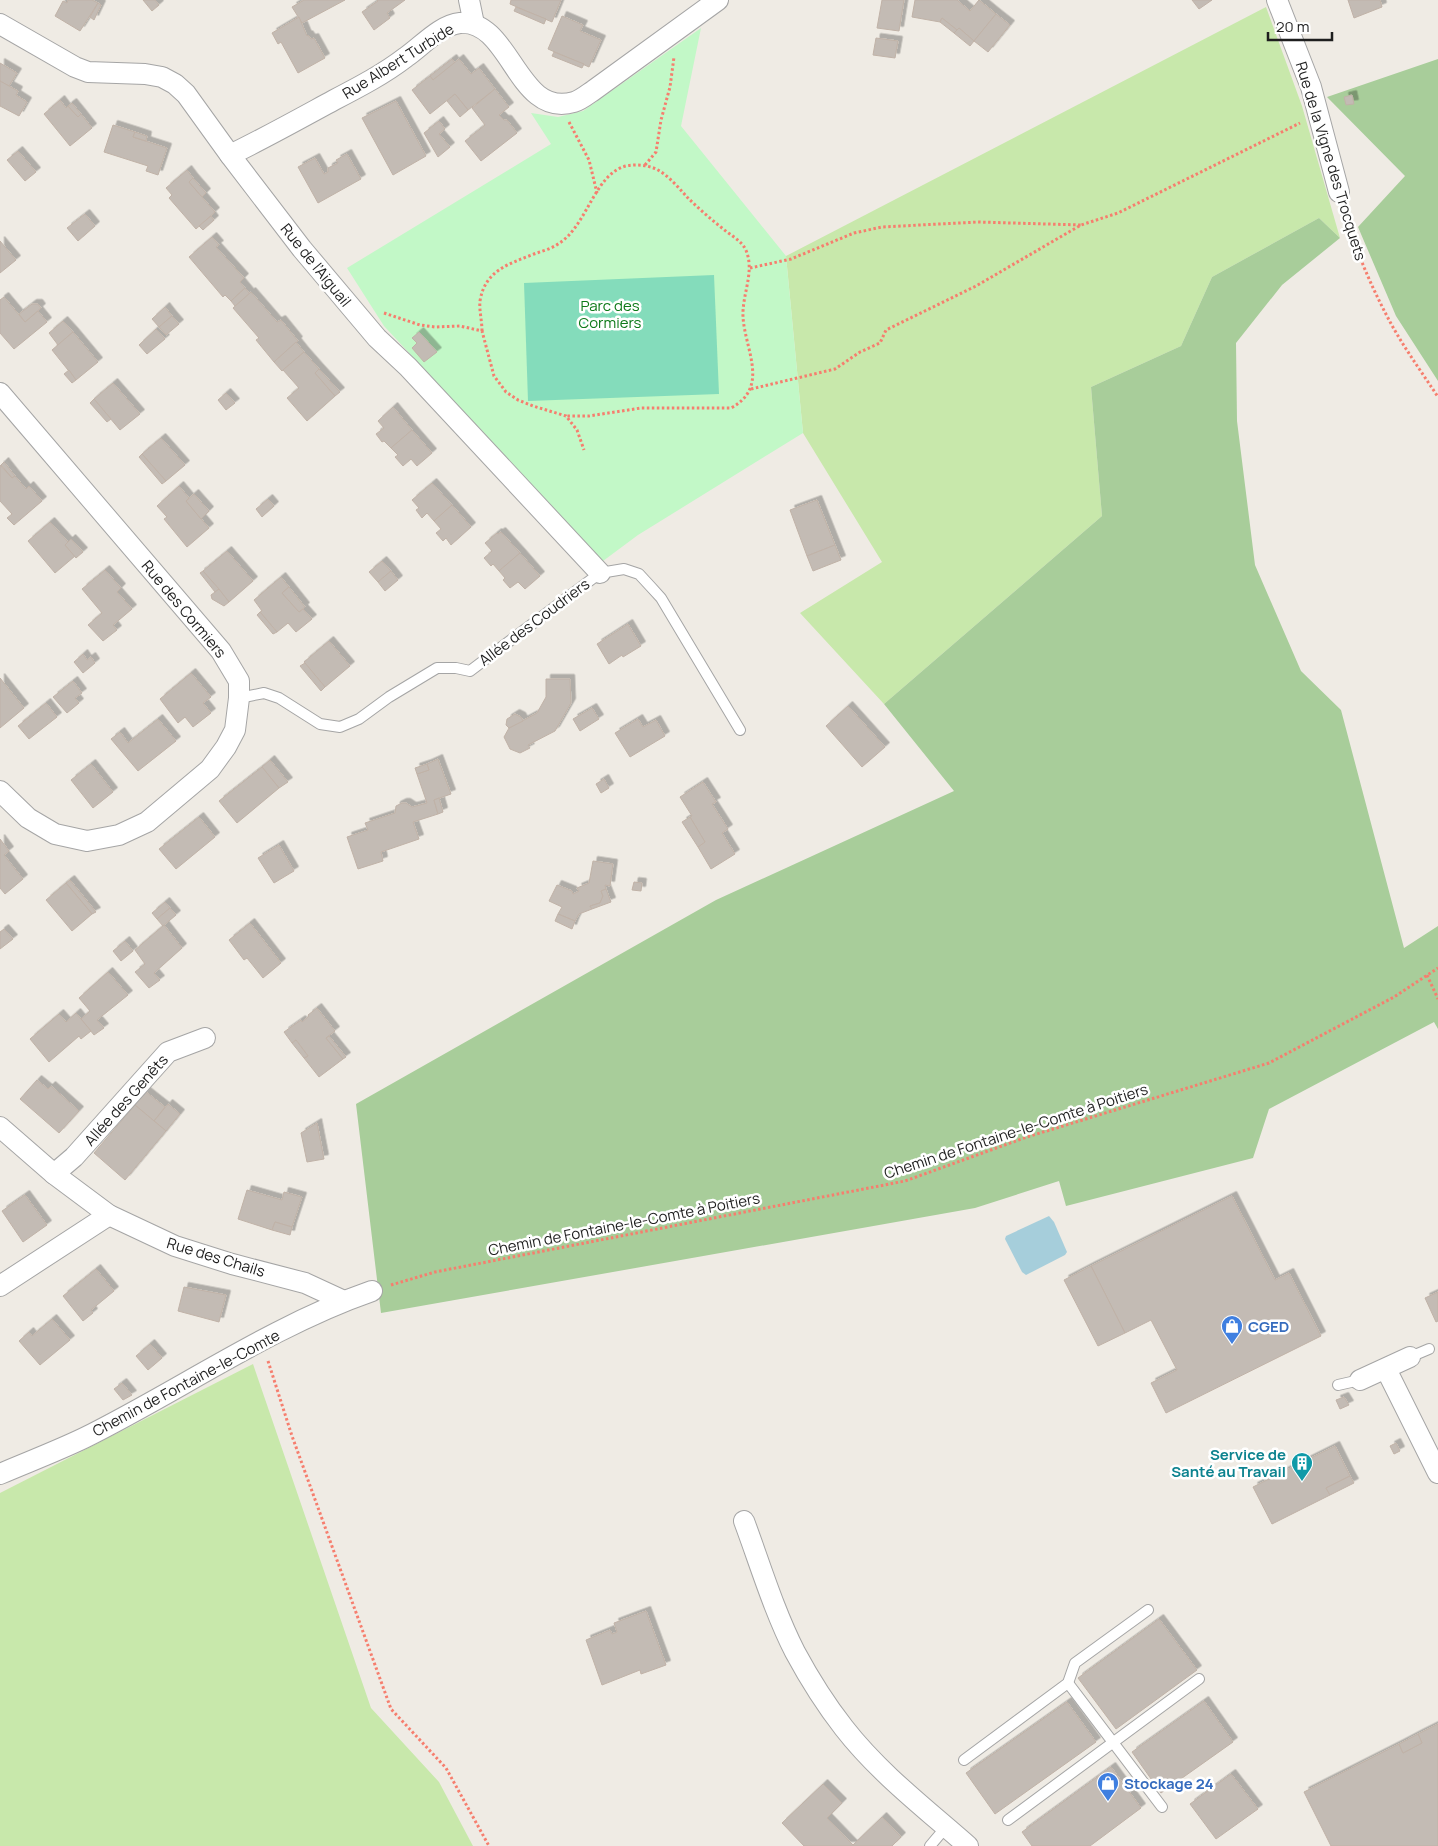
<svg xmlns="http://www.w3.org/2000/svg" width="1438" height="1846" font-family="Manrope,sans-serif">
<defs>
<filter id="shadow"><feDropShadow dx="4.5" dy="-4.5" stdDeviation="0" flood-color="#0004"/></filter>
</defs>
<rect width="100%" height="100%" fill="#efebe4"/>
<g fill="#c8e8ab">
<path d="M1266,7L1302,106L1340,238L1319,218L1212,277L1181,346L1091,387L1102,516L884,704L800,613L882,562L803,433L786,256Z"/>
<path d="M253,1364L371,1708L439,1782L473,1846H0V1493Z"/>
</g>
<g fill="#a8cd9a">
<path d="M1438,59V381L1396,316L1358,227L1405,176L1327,97Z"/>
<path d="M1319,218L1340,238L1282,285L1236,343L1237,421L1255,565L1301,671L1341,710L1404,948L1438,926V1029L1434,1022L1269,1109L1253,1158L1066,1206L1059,1181L975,1208L381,1313L356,1104L716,900L954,791L884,704L1102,516L1091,387L1181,346L1212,277Z"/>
</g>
<path fill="#c2f8c7" d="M701,28L681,126L786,256L803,433L638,535L603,561L384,326L347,268L551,144L531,113L558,117L583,111Z"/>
<path fill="#84dcbb" d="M714,275L719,394L528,401L524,283Z"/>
<path fill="#a6cedb" d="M1049,1216L1054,1222L1067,1252L1065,1255L1026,1275L1022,1272L1005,1239L1006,1236Z"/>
<g fill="#c3bbb4" stroke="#c0b2a7" filter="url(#shadow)">
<path d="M68,0H92L98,3L80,31L55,16L63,1L67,3Z"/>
<path d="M143,0H155L159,5L152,11Z"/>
<path d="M304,0H345L302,23L292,7Z"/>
<path d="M377,0H405L387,13L390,18L374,30L362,12L378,1Z"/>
<path d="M511,0H561L552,22L510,4Z"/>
<path d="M882,0H904L899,31L877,28Z"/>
<path d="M915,0H957L970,11L979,0L996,14L974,41L959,28L957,30L942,18L940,22L912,17Z"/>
<path d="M1192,0H1212L1199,9Z"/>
<path d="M1348,0H1380L1382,7L1354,18Z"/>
<path d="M98,3L101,5L94,20L90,17Z"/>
<path d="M516,7L546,19L544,24L514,11Z"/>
<path d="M996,14L1010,25L988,52L974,41Z"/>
<path d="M562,16L583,25L580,31L601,40L589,67L548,49Z"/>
<path d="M299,17L307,36L308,35L311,39L314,38L325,58L298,73L281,42L278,44L272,33Z"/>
<path d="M942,18L957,30L954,33L940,22Z"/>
<path d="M959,28L974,41L970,46L954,33Z"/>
<path d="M876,38L898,41L895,58L873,55Z"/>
<path d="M554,52L584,64L582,68L552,56Z"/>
<path d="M452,59L455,63L433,80L430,76Z"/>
<path d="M459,59L471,74L479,68L495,89L468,110L455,94L430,114L412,90L430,76L433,80Z"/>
<path d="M0,63L17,73L9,86L0,81Z"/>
<path d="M0,81L18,91L16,95L27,102L19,116L0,106Z"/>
<path d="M495,89L509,107L499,115L504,120H507L517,133L481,161L465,141L485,125L472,108Z"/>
<path d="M455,94L468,110L460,117L447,101Z"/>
<path d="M1352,95L1354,104L1346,105L1344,97Z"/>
<path d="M60,100L66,108L68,106L78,117L81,114L92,128L70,146L44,114Z"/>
<path d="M396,101L426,156L393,175L362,118Z"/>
<path d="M72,103L81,114L78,117L68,106Z"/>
<path d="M439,121L445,129L439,134L450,147L438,157L424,133Z"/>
<path d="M113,125L135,132L133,137L167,148L158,175L146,171L148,166L104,152Z"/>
<path d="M135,132L147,136L146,141L133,137Z"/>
<path d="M18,151L36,172L25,181L7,160Z"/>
<path d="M347,154L361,179L318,203L298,167L315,158L324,174L328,172V168L338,163L336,160Z"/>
<path d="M187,170L193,178L189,182L215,212L196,229L169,198L172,195L166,188Z"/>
<path d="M193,178L206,193L202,197L189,182Z"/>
<path d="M85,214L95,226L78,241L67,228Z"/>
<path d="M211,216L214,220L203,230L199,226Z"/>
<path d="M212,237L219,245L216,247L244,278L240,282L245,288L231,301L225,295L223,297L189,257Z"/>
<path d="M0,241L16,260L0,273Z"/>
<path d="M245,288L250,294L235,306L231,301Z"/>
<path d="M251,292L277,322L281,320L298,341L274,362L256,340L259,338L233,308Z"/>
<path d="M4,297L25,322L38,311L47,322L14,349L0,333V300Z"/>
<path d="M32,304H38L41,308L25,322L19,314Z"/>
<path d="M165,307L172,316L159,327L152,319Z"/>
<path d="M172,316L179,324L166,335L159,327Z"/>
<path d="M63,321L73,332L58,345L49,333Z"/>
<path d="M156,329L165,339L147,354L139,345Z"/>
<path d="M73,332L98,362L76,380L52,350Z"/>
<path d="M419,332L437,352L424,362L412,348L417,343L412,338Z"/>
<path d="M296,342L304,352L282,371L274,362Z"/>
<path d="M304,352L319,369L315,373L335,396L307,421L287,398L299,388L283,370Z"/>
<path d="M319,369L340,392L335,396L315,373Z"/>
<path d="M69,370L76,380L72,383L64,374Z"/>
<path d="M113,383L140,414L120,430L94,399Z"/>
<path d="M226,393L235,403L226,410L218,400Z"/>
<path d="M94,399L111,419L107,422L90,403Z"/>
<path d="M393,407L412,430L391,448L384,441L382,442L376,434L384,428L378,421Z"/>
<path d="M412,430L432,453L417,466L411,459L403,466L395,457L398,455L391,448Z"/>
<path d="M161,438L185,465L166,481L142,454Z"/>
<path d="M142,454L166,481L162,484L139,457Z"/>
<path d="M4,462L15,476L12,478L1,465Z"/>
<path d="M0,465L12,478L15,476L26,489L29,486L42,501L14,525L7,518L12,514L0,501Z"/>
<path d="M432,483L452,505L434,521L427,513L422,518L416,510L419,508L412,500Z"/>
<path d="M179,486L189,498L186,501L209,528L187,547L164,519L167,517L157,506Z"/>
<path d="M194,494L209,511L201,519L186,501Z"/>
<path d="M268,499L274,506L262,517L256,509Z"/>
<path d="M817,500L835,545L807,556L790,510Z"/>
<path d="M452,505L471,527L451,545L446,538L443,541L436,533L441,529L434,521Z"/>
<path d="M50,522L68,542L65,545L75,556L55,573L28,541Z"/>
<path d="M501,532L520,553L499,571L493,564L491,566L484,558L492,551L485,543L497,533L498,534Z"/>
<path d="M71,539L83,552L76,558L65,545Z"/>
<path d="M835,545L841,560L813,571L807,556Z"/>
<path d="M227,551L253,581L229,602L203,571Z"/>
<path d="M520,553L540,576L525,589L518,582L510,588L503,580L505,578L499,571Z"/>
<path d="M382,561L391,571L378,582L369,572Z"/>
<path d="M105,570L121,588L117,592L132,609L113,625L117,630L103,641L88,625L102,613L82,589Z"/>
<path d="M203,571L219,589L215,592L200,573Z"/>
<path d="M391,571L398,580L385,591L378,582Z"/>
<path d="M281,577L289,587L282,593L299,612L303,609L312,619L296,632L288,623L277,632L260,612L262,611L254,600Z"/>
<path d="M289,587L305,607L299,612L282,593Z"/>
<path d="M219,589L229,602L224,606L212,599L211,595Z"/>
<path d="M260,612L277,632L273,634L257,615Z"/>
<path d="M628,624L641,646L623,657L622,655L609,664L597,644Z"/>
<path d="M329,641L350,666L325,687L304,662Z"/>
<path d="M83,654L87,660L91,657L95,663L83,673L74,662Z"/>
<path d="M305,663L325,687L321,691L300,666Z"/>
<path d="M191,673L211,697L203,703L211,713L193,727L185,717L178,723L160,699Z"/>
<path d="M0,678L24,708L0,728Z"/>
<path d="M546,679H570L571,703L555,731L528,745L530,748L520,753L510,749L504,737L509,728L537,713L546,697Z"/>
<path d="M73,681L82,693L75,698L79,703L67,713L53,697Z"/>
<path d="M46,703L57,717L29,739L18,726Z"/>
<path d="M848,706L885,747L862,767L826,726Z"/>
<path d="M592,708L599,719L580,731L573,719Z"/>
<path d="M515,714L521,717L523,721L509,728L506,725L507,719Z"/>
<path d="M158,719L176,741L138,771L111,739L120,732L128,743Z"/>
<path d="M638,719L643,727L656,720L665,736L630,757L615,733Z"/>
<path d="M438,759L451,794L434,800L438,814L413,822L419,839L381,852L383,861L358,869L347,837L368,830L365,823L395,813L396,806L402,803H406L412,807L427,803L417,774L429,770L427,764Z"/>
<path d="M270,760L288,782L279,788L262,767Z"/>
<path d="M91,764L113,792L93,808L71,780Z"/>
<path d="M427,764L429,770L417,774L415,768Z"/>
<path d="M262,767L279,788L237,823L219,801Z"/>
<path d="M604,779L609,788L601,793L596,784Z"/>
<path d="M703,782L716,802L712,804L728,829L722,833L735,854L711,869L698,847L705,842L690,817L692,816L680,797Z"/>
<path d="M439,798L443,812L438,814L434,800Z"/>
<path d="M199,817L215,837L176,869L159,849Z"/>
<path d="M690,817L705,842L698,847L682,822Z"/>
<path d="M0,839L9,851L4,855L23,879L5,894L0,888Z"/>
<path d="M279,845L294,871L274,883L258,858Z"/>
<path d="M593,861L613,864L610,886L605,885L606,889L601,891L603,896L600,903L590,906L592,909L579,914L575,921L558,914L562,907L549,901L557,885L572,891L573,894L579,891L577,888L589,883Z"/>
<path d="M70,880L96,912L92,914L66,883Z"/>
<path d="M634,882L642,883L641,891L632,890Z"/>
<path d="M66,883L92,914L72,931L46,900Z"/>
<path d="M606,889L611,902L592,909L590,906L600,903L603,896L601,891Z"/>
<path d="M165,902L170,908L157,919L152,913Z"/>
<path d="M170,908L176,915L163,926L157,919Z"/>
<path d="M558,914L575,921L572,929L555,921Z"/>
<path d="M250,923L281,963L263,978L247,958L244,960L229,940Z"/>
<path d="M164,925L182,948L154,973L160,980L149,988L135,972L145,964L135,950Z"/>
<path d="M4,929L13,939L0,949V932Z"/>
<path d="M125,941L133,951L121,961L113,951Z"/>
<path d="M108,972L128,995L97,1020L104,1028L94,1035L81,1019L90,1011L79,998Z"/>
<path d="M317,1008L335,1031L326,1038L343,1059L319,1077L304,1058L308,1056L296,1040L292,1043L284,1032L301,1020L302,1022L309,1016L308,1015Z"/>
<path d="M76,1013L91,1031L81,1039L79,1036L49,1062L30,1039L59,1014L66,1022Z"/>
<path d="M329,1036L346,1057L343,1059L326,1038Z"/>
<path d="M296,1040L308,1056L304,1058L292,1043Z"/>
<path d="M37,1080L48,1089L51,1086L79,1111L59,1133L20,1099Z"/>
<path d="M146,1092L165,1107L154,1121L135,1105Z"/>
<path d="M168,1104L180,1114L166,1131L154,1121Z"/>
<path d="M135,1105L166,1131L125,1180L94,1153Z"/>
<path d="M317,1123L324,1159L307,1162L301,1133Z"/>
<path d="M247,1190L282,1200L284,1192L302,1197L292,1227L275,1222L272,1230L238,1219Z"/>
<path d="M25,1195L47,1225L23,1242L2,1211Z"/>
<path d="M1232,1196L1275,1280L1289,1273L1321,1336L1166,1413L1151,1383L1177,1370L1151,1320L1125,1333L1091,1266Z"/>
<path d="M275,1222L292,1227L290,1235L272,1230Z"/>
<path d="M1091,1266L1125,1333L1098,1346L1064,1280Z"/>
<path d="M96,1269L114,1291L91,1310L93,1313L83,1321L63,1296Z"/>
<path d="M184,1287L226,1295L219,1322L178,1311Z"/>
<path d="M1438,1292V1321L1436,1322L1425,1298Z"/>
<path d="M52,1319L70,1340L40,1365L19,1341L29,1332L32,1336Z"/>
<path d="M150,1344L162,1358L148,1370L136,1356Z"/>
<path d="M122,1383L132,1395L123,1400L114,1389Z"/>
<path d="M1344,1397L1349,1405L1340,1409L1336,1400Z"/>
<path d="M1396,1443L1400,1451L1394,1454L1390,1446Z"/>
<path d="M1335,1446L1350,1476L1326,1488L1330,1495L1272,1524L1253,1487Z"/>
<path d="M1350,1476L1354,1483L1330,1495L1326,1488Z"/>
<path d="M646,1611L666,1665L641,1674L640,1670L602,1685L586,1640L610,1630L612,1634L617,1632L614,1623Z"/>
<path d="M1159,1619L1197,1670L1116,1729L1078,1678Z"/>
<path d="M1204,1701L1233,1742L1161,1793L1132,1752Z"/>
<path d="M1067,1702L1096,1742L995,1814L966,1773Z"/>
<path d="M1438,1724V1846H1331L1304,1792L1399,1744L1403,1753L1422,1743L1418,1734Z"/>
<path d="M1418,1734L1422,1743L1403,1753L1399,1744Z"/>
<path d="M1111,1767L1141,1808L1090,1846H1032L1022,1832Z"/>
<path d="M1231,1774L1258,1809L1216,1839L1190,1804Z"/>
<path d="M823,1784L842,1803L827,1818L853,1845L882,1817L901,1837L892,1846H804L782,1823Z"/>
</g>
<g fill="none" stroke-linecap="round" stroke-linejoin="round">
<g stroke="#a5a5a5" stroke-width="12">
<g id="lane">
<path d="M239,698L264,693L279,698L320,724L340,727L359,719L389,697L437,668H456L470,671L600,573L624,569L639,574L651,587L661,598L740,730"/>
<path d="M1410,1357L1429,1349"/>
<path d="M1338,1385L1360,1380"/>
<path d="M1068,1683L1162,1807"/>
<path d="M964,1760L1068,1683L1075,1663L1148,1610"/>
<path d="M1008,1820L1199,1679"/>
<path d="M930,1846L946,1827"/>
</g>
</g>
<g stroke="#a5a5a5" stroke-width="22">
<g id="street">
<path d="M469,0L474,24"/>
<path d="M1277,0L1311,87L1339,192"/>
<path d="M0,24L75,67L88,72L145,74L162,77L175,84L186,94L230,155L302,249L377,338L408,367L600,573"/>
<path d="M230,155C265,138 299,119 334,100C359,87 384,74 406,57C422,46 440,25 460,23C511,19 517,119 574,102C581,100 588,94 594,90L718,0"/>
<path d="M0,393L221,651L239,681V698L235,730L226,747L210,769L147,822L119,835L87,841L55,834L28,818L0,791"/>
<path d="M0,1127L54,1174L109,1215L175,1246L232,1264L305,1283L344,1301"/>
<path d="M54,1174L74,1157L168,1052L205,1038"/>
<path d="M0,1286L109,1215"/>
<path d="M1386,1369L1438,1473"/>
<path d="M1360,1380L1410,1357"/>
<path d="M0,1474C28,1462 57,1451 84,1438C179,1391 271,1326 372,1291"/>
<path d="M744,1521C760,1564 774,1611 795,1652C809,1678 826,1705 844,1728C879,1773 926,1809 968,1846"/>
</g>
</g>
<g stroke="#f67e6e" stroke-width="3" stroke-dasharray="2.5 2.5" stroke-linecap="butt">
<path d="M569,122L589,160L597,193"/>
<path d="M645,165L656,152L661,120L670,87L674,57"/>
<path d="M1344,211C1355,248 1370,284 1388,318C1402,345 1421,371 1438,397"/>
<path d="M750,268L791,259L854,233L882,227L978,222L1081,225"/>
<path d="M384,313L420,325L435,327L460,326L482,331L494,376L506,392L518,400L533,406L566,416L577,430L584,450"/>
<path d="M482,331C482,321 479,310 480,301C485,270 509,264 534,254C542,251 551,249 558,244C587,227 594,174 626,166C636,164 647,165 656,169C668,175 678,187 687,197C699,209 713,221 727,232C735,238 744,243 747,253C754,274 742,295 743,317C745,350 770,387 731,408H641L589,416H566"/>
<path d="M751,389L835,369L860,352L880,343L886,330L976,286L1081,225L1118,213L1300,123"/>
<path d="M1427,975L1438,999"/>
<path d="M391,1285L435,1272L905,1181L1027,1137L1269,1063L1394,997L1438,968"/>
<path d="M268,1361L292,1436L391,1709L446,1768L489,1846"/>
</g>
<use href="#lane" stroke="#fff" stroke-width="10"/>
<use href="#street" stroke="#fff" stroke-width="20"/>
</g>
<defs>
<g id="shop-pin" transform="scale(1.125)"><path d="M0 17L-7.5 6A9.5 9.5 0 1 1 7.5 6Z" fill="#3f7fe0" stroke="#fff"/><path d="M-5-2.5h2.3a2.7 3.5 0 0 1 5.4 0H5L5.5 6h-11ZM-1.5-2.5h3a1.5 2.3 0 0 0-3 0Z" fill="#fff"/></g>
<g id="building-pin" transform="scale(1.125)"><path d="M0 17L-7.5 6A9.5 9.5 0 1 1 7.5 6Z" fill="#0f9aa8" stroke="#fff"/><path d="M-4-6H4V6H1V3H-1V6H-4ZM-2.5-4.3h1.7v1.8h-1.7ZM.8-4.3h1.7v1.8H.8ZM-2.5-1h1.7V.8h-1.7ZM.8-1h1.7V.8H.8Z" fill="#fff"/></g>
</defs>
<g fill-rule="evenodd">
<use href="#shop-pin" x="1232" y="1326"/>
<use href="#building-pin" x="1302" y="1463"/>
<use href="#shop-pin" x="1108" y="1783"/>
</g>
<g text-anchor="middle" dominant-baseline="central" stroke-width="5" stroke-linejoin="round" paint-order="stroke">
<g font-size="15" fill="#1e1e1e" stroke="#fff">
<text transform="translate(398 61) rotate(-32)">Rue Albert Turbide</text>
<text transform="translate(1331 161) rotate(73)">Rue de la Vigne des Trocquets</text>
<text transform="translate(316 265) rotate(51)">Rue de l’Aiguail</text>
<text transform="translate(184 609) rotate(50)">Rue des Cormiers</text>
<text transform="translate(534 622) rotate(-37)">Allée des Coudriers</text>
<text transform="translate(126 1100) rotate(-48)">Allée des Genêts</text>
<text transform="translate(1016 1131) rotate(-18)">Chemin de Fontaine-le-Comte à Poitiers</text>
<text transform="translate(624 1224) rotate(-11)">Chemin de Fontaine-le-Comte à Poitiers</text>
<text transform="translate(216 1257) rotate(17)">Rue des Chails</text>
<text transform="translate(186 1383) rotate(-28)">Chemin de Fontaine-le-Comte</text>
</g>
<g font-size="15" fill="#0e7a19" stroke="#fff">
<text x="610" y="305">Parc des<tspan x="610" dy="17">Cormiers</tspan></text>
</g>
<g font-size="15" font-weight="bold" fill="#366cbe" stroke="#fff" text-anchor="start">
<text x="1248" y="1326">CGED</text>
<text x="1124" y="1783">Stockage 24</text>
</g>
<g font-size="15" font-weight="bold" fill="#0d838f" stroke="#fff" text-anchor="end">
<text x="1286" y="1454">Service de<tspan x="1286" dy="17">Santé au Travail</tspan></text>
</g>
</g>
<path d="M1268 32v8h64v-8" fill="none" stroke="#1e1e1e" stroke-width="2.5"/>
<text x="1276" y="32" font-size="15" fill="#1e1e1e" stroke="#ffffff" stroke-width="4" paint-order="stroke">20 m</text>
</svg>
